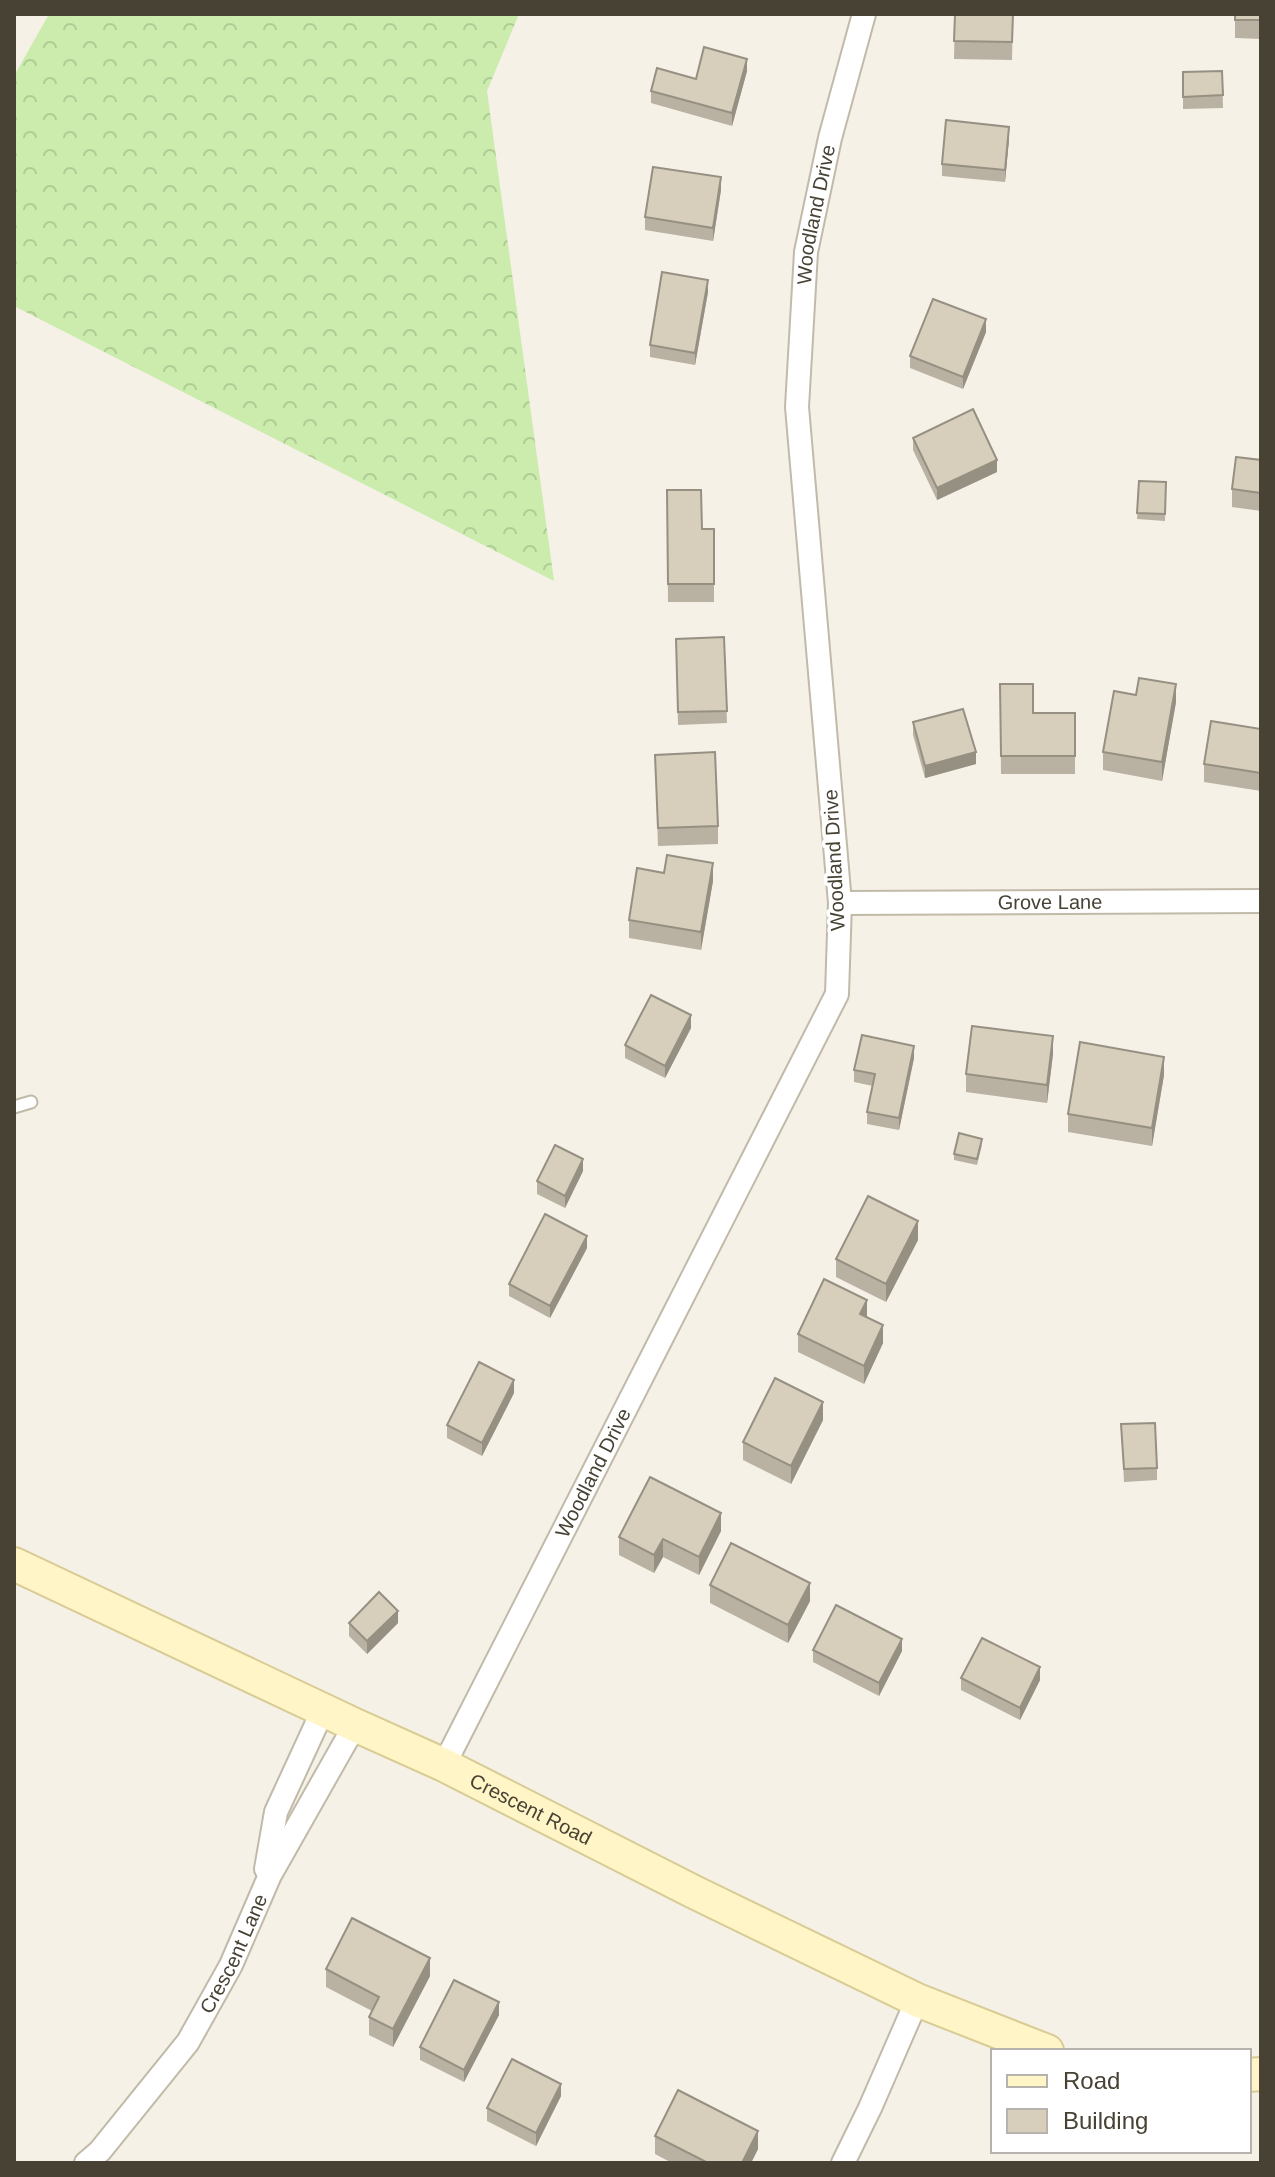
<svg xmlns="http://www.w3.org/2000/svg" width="1275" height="2177" font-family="Arial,sans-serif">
<defs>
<pattern id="forest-crowns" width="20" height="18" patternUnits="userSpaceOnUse" patternTransform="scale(2)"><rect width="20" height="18" fill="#cbecac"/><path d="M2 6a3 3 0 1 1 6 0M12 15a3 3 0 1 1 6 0" fill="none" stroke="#b0cc95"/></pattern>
</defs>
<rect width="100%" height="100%" fill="#f5f1e7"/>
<path fill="url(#forest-crowns)" d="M49,14H519L487,91L554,581L14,306V76Z"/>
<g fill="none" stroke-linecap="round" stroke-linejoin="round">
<g stroke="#c1baa8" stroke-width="15">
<path id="lane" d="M14,1107L31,1102"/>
</g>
<g stroke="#c1baa8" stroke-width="26">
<g id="street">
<path id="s1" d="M840,903L1261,901"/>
<path id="s2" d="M444,1765L837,994L840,903L797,407L806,252L830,138L864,14"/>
<path d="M266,1869L276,1812L323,1710"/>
<path id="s3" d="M86,2163L100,2151L188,2042L231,1965L270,1875L355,1725"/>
<path d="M843,2163L870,2108L917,2000"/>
</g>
</g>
<g stroke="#d8cb93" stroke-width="36">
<g id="secondary">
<path id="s4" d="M14,1564L355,1725L444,1765L694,1892L917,2000L1047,2051"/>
<path d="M1249,2075L1261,2074"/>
</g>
</g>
<use href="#lane" stroke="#fff" stroke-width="11"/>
<use href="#street" stroke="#fff" stroke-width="22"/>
<use href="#secondary" stroke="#fff5c6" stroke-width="32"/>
</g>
<g fill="#b9b1a1">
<path d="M955,14H1013L1012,60L954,59Z"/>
<path d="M1235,14H1261V39L1235,38Z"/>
<path d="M747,71L732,126L651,103V91L696,79Z"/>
<path d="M1222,71L1223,108L1183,109V72Z"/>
<path d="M1009,139L1005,182L942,176V164Z"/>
<path d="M721,190L713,241L645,230V217Z"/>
<path d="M708,292L695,365L650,357V345Z"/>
<path d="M986,332L963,389L910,368V356Z"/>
<path d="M913,438L997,472L937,500L913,450Z"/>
<path d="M1261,460V511L1232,507V489Z"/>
<path d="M1139,481L1166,482L1165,521L1137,519Z"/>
<path d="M667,490L702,529H714V602H668Z"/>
<path d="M724,637L727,723L678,725L676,639Z"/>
<path d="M1000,684L1033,713H1075V774H1001Z"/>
<path d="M1176,702L1162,781L1103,770V752Z"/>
<path d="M913,722L976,764L925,778L913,735Z"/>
<path d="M1261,729V791L1204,782V764Z"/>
<path d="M655,755L718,826V844L658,846Z"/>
<path d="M713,881L701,950L629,938V920Z"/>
<path d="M691,1028L665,1078L625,1058V1045Z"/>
<path d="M1053,1054L1047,1103L966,1092V1074Z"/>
<path d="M914,1058L899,1130L867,1124V1112L873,1086L854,1082V1070Z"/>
<path d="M1164,1075L1152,1146L1068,1132V1114Z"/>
<path d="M982,1145L977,1165L954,1160V1154Z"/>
<path d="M583,1171L565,1208L537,1194V1181Z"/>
<path d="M918,1240L886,1302L836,1277V1259Z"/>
<path d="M587,1248L550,1318L509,1296V1284Z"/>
<path d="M867,1318L883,1343L864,1384L798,1352V1334Z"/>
<path d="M514,1393L482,1456L447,1438V1425Z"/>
<path d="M823,1420L791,1484L743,1460V1442Z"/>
<path d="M1121,1424L1157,1468V1480L1124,1482Z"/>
<path d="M721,1531L699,1575L663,1557L654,1573L619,1555V1537Z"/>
<path d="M710,1585L810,1601L788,1643L710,1603Z"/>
<path d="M349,1623H398L367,1654L349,1636Z"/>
<path d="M813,1650L902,1651L879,1696L813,1662Z"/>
<path d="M961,1678L1040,1680L1020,1720L961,1690Z"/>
<path d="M326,1969L430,1976L393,2047L369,2035V2017L372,2011L326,1987Z"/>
<path d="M499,2015L464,2082L420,2060V2047Z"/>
<path d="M561,2096L536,2146L487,2121V2108Z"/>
<path d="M655,2136L758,2149L751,2163H672L655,2154Z"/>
</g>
<g fill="#969083">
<path d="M747,59V71L732,126V113Z"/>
<path d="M1009,127V139L1005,182V170Z"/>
<path d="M721,177V190L713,241V228Z"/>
<path d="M708,280V292L695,365V353Z"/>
<path d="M986,319V332L963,389V377Z"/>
<path d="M997,460V472L937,500V488Z"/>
<path d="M1176,684V702L1162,781V762Z"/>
<path d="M976,752V764L925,778V766Z"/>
<path d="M713,863V881L701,950V932Z"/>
<path d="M691,1015V1028L665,1078V1066Z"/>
<path d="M1053,1036V1054L1047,1103V1085Z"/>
<path d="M914,1046V1058L899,1130V1118Z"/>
<path d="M1164,1057V1075L1152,1146V1128Z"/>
<path d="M583,1159V1171L565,1208V1196Z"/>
<path d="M918,1221V1240L886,1302V1284Z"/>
<path d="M587,1236V1248L550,1318V1306Z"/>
<path d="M867,1300V1318L860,1314Z"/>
<path d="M883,1325V1343L864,1384V1366Z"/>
<path d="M514,1380V1393L482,1456V1443Z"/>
<path d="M823,1402V1420L791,1484V1466Z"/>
<path d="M721,1513V1531L699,1575V1557Z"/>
<path d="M663,1539V1557L654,1573V1555Z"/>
<path d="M810,1583V1601L788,1643V1625Z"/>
<path d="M398,1611V1623L367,1654V1641Z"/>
<path d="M902,1639V1651L879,1696V1683Z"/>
<path d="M1040,1667V1680L1020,1720V1708Z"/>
<path d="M430,1958V1976L393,2047V2029Z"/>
<path d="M499,2002V2015L464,2082V2070Z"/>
<path d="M561,2084V2096L536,2146V2133Z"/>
<path d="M758,2131V2149L751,2163H742Z"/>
</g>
<g fill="#d7cebb" stroke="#969083" stroke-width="2">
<path d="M955,14H1013L1012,42L954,41Z"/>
<rect x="1235" y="14" width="26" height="6"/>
<path d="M704,47L747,59L732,113L651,91L657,68L696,79Z"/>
<path d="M1222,71L1223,95L1183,97V72Z"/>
<path d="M946,120L1009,127L1005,170L942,164Z"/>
<path d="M653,167L721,177L713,228L645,217Z"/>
<path d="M662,272L708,280L695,353L650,345Z"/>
<path d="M933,299L986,319L963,377L910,356Z"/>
<path d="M973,409L997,460L937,488L913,438Z"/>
<path d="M1236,457L1261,460V493L1232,489Z"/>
<path d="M1139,481L1166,482L1165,514L1137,513Z"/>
<path d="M667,490H701L702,529H714V584H668Z"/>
<path d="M724,637L727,711L678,712L676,639Z"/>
<path d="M1139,678L1176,684L1162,762L1103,752L1114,691L1136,695Z"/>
<path d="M1000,684H1033V713H1075V756H1001Z"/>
<path d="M963,709L976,752L925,766L913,722Z"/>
<path d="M1211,721L1261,729V773L1204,764Z"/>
<path d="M715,752L718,826L658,828L655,755Z"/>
<path d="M667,855L713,863L701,932L629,920L637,868L664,873Z"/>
<path d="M651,995L691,1015L665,1066L625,1045Z"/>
<path d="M972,1026L1053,1036L1047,1085L966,1074Z"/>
<path d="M862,1035L914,1046L899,1118L867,1112L875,1074L854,1070Z"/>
<path d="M1080,1042L1164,1057L1152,1128L1068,1114Z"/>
<path d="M959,1133L982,1139L977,1159L954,1154Z"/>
<path d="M555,1145L583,1159L565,1196L537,1181Z"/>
<path d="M868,1196L918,1221L886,1284L836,1259Z"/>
<path d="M545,1214L587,1236L550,1306L509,1284Z"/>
<path d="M824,1279L867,1300L860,1314L883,1325L864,1366L798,1334Z"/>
<path d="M479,1362L514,1380L482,1443L447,1425Z"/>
<path d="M775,1378L823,1402L791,1466L743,1442Z"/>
<path d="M1155,1423L1157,1468L1124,1469L1121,1424Z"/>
<path d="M650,1477L721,1513L699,1557L663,1539L654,1555L619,1537Z"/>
<path d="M731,1543L810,1583L788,1625L710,1585Z"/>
<path d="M379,1592L398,1611L367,1641L349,1623Z"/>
<path d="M836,1605L902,1639L879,1683L813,1650Z"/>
<path d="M982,1638L1040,1667L1020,1708L961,1678Z"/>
<path d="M352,1918L430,1958L393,2029L369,2017L379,1997L326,1969Z"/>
<path d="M454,1980L499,2002L464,2070L420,2047Z"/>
<path d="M512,2059L561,2084L536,2133L487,2108Z"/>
<path d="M678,2090L758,2131L742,2163H708L655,2136Z"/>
</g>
<g text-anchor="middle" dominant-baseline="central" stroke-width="7" stroke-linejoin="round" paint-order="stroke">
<g font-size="20" fill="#484235" stroke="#fff">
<text stroke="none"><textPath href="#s2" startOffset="1648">Woodland Drive</textPath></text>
<text transform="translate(834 860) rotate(-93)">Woodland Drive</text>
<text stroke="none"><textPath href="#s1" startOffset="210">Grove Lane</textPath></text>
<text stroke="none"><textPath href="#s2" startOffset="328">Woodland Drive</textPath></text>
<text stroke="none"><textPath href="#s4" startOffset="572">Crescent Road</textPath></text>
<text stroke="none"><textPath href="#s3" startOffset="258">Crescent Lane</textPath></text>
</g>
</g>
<rect width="1275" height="2177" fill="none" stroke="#484235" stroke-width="32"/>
<rect x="991" y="2049" width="260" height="104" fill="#ffffff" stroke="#b6b3ae" stroke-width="2"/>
<rect x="1007" y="2075" width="40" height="12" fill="#fff5c6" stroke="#b6b3ae" stroke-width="2"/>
<text x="1063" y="2089" font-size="24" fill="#484235">Road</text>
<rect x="1007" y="2109" width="40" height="24" fill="#d7cebb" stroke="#b6b3ae" stroke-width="2"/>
<text x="1063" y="2129" font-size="24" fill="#484235">Building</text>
</svg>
